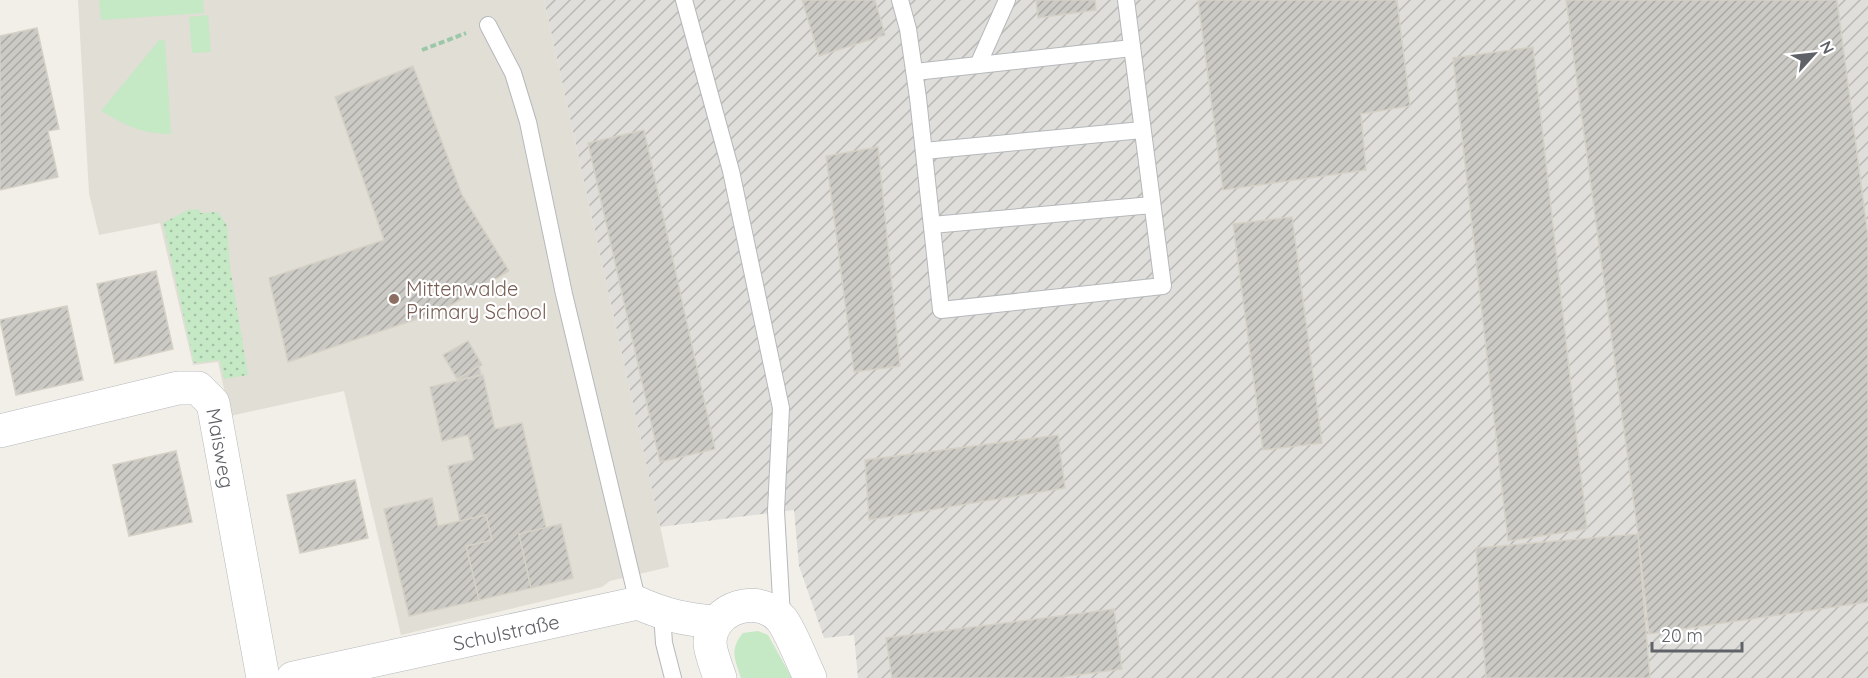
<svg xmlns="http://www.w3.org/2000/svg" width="1868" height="678" font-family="Quicksand,sans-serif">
<defs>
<pattern id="industrial-furrows" width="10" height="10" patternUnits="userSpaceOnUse" patternTransform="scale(1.5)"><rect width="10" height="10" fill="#e0deda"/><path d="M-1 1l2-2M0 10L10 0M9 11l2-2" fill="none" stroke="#b9b8b5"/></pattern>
<pattern id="park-dots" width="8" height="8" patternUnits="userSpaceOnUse" patternTransform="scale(1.5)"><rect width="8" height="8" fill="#c5e8c5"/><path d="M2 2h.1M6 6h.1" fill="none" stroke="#a3c0a4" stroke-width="1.8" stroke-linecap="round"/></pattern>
<pattern id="building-hatch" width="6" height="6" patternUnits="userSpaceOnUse" patternTransform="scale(1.5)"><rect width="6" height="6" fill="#cccac5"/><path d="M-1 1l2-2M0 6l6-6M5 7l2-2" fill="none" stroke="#a9a8a4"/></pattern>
</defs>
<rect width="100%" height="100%" fill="#f1efe8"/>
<path fill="url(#industrial-furrows)" d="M544,0H1868V678H858L854,635L824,638L799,566L794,510L660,527Z"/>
<path fill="#e1ded6" d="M78,0H544L669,567L610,581L602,587L401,635L344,391L230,416L218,362L193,365L160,223L99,235L89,193Z"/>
<g fill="#c5e8c5">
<path d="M99,0H203L204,13L101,20Z"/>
<path d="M208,15L211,52L192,53L189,17Z"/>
<path d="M160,39L165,41L171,134C142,134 125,125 101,111Z"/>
<path d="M758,631L768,635L792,678H741C735,659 729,650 743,633Z"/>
</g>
<path fill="url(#park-dots)" d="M199,209L200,213L218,212L227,225L230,267L248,375L224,379L220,360L194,363L163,223L188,210Z"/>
<g fill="url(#building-hatch)" stroke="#d6d1c6" stroke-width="1.5">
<path d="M802,0H875L885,35L819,56Z"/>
<path d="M1036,0H1095L1096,10L1038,18Z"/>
<path d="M1198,0H1397L1410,106L1361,114L1366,170L1223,190Z"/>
<path d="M1566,0H1837L1868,237V602L1649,634L1638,534Z"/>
<path d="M37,28L59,129L48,131L58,177L0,190V36Z"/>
<path d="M1533,47L1587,529L1508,541L1453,58Z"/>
<path d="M413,66L462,195L509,271L441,311L288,362L269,278L384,240L335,97Z"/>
<path d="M644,130L715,449L660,462L588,143Z"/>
<path d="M878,147L900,366L854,372L826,156Z"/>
<path d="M1292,217L1322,443L1263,450L1233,224Z"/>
<path d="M156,271L173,349L115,363L97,284Z"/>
<path d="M67,306L83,380L16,395L0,320Z"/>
<path d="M468,341L482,365L457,379L443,355Z"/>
<path d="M479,366L481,375L459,380V378Z"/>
<path d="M483,375L495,429L522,423L546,528L519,534L531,588L479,600L466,546L492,540L486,515L460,521L448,466L474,460L468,435L442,441L430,387Z"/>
<path d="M1058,435L1065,488L869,520L865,460Z"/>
<path d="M176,451L192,522L129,536L113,465Z"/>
<path d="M355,480L368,538L300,553L287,495Z"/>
<path d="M432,498L438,526L486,515L492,540L466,546L479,600L409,616L384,509Z"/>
<path d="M561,524L573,578L531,588L519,534Z"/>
<path d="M1638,534L1650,678H1486L1476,548Z"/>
<path d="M1114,609L1122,669L1055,678H892L886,638Z"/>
</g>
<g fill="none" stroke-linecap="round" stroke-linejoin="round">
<g stroke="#b5b8bc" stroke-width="18">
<g id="service">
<path d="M684,0L731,171L781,408L776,511L782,617"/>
<path d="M900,0L908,29L918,98L941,310L1163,286L1126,0"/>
<path d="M488,25L513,73L528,122L564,294L638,603"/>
<path d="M978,65L1007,0"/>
<path d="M915,72L1132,48"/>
<path d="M924,151L1142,130"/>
<path d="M932,225L1152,205"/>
<path d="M662,614L664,643L673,678"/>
</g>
</g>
<g stroke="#b5b8bc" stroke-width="34">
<g id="minor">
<path id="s1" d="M0,431L178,388H198L213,403L263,678"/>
<path id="s2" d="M293,678L638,603C665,615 686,620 716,622"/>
<path d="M720,678C717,668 710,653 710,642C711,607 760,592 782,620C791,632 803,663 810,678"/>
</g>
</g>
<path stroke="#9cc7a9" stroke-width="4" stroke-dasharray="6 3" stroke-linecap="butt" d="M422,50L466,33"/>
<use href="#service" stroke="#fff" stroke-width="16"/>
<use href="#minor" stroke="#fff" stroke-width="33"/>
</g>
<circle fill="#8d6e63" stroke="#fff" stroke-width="2" cx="394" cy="299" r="6"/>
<g text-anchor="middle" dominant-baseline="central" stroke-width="4.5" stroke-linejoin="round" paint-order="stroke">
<g font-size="20" fill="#785e54" stroke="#fff" text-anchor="start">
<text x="406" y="288">Mittenwalde<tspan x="406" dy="23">Primary School</tspan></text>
</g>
<g font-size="20" fill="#5f6368" stroke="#fff">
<text stroke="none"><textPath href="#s1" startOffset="270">Maisweg</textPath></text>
<text stroke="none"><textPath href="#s2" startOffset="218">Schulstraße</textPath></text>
</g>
</g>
<g transform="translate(1814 54) rotate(63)" stroke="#ffffff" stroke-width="4.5" paint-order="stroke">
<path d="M0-4.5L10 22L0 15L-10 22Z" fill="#5f6368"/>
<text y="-9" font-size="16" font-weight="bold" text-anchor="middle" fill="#5f6368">N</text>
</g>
<path d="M1652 642v9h90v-9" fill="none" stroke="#5f6368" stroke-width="3"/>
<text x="1661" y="642" font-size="18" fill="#5f6368" stroke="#ffffff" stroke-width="4.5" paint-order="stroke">20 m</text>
</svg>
